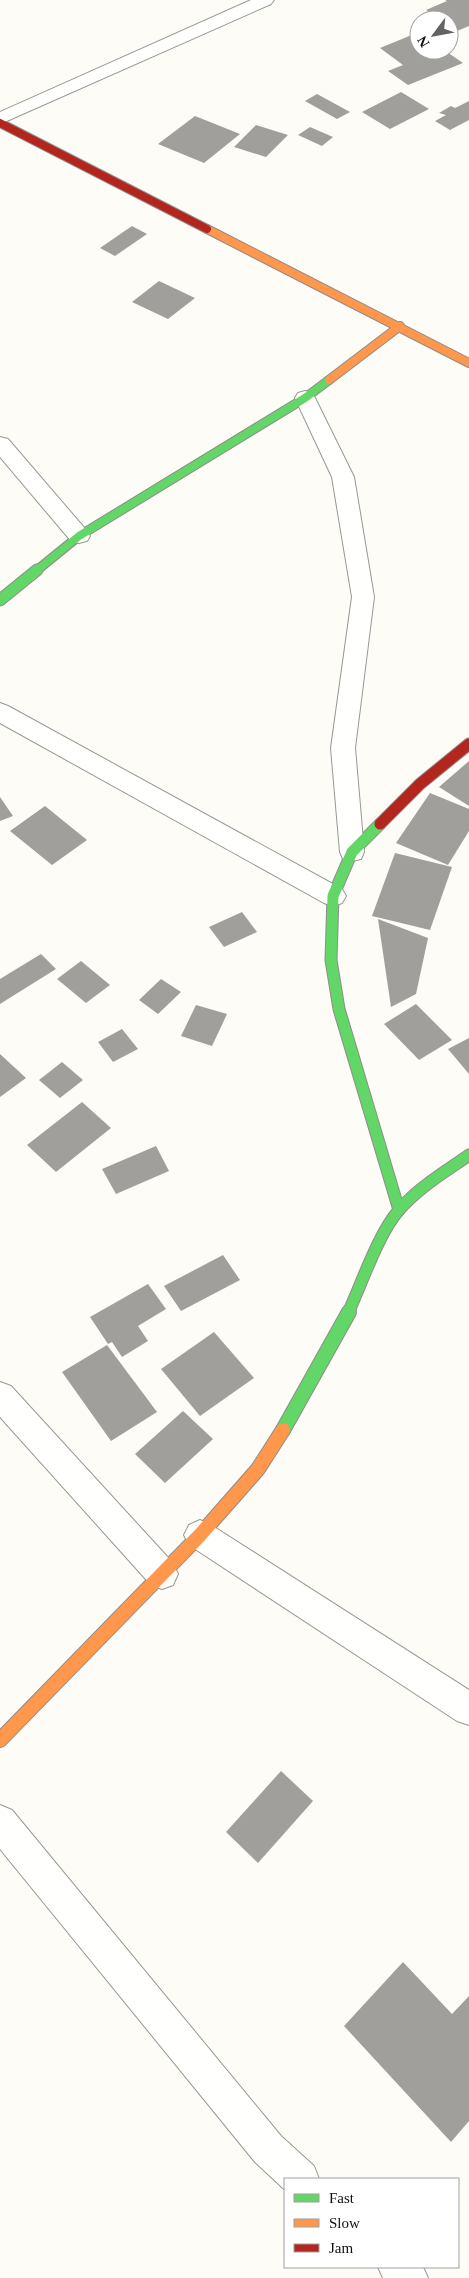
<svg xmlns="http://www.w3.org/2000/svg" width="469" height="2278" font-family="Georgia,serif">
<rect width="100%" height="100%" fill="#fdfcf7"/>
<g fill="#a19f9c">
<path d="M445,0H469V26L457,31L449,25V20H441L426,10L447,1Z"/>
<path d="M419,32V50H444L463,63L408,85L388,71L403,65L380,48Z"/>
<path d="M401,92L429,109L390,129L362,112Z"/>
<path d="M317,94L350,112L337,119L305,101Z"/>
<path d="M469,101V120L450,130L435,121L446,115L439,113L451,106L455,108Z"/>
<path d="M195,116L240,134L204,163L158,144Z"/>
<path d="M256,125L288,135L266,157L234,147Z"/>
<path d="M310,127L333,137L322,146L298,135Z"/>
<path d="M132,226L147,234L115,256L100,248Z"/>
<path d="M159,281L195,298L168,319L132,302Z"/>
<path d="M469,761V806L439,787Z"/>
<path d="M430,793L469,809V831L448,865L396,843Z"/>
<path d="M0,797L13,816L0,821Z"/>
<path d="M45,806L87,840L52,865L10,831Z"/>
<path d="M395,853L452,867L430,930L372,916Z"/>
<path d="M242,912L257,932L224,947L209,927Z"/>
<path d="M378,919L428,938L416,994L391,1007Z"/>
<path d="M41,954L56,969L0,1004V979Z"/>
<path d="M81,961L110,985L86,1003L57,979Z"/>
<path d="M161,979L181,992L158,1014L139,1000Z"/>
<path d="M416,1004L452,1040L419,1060L384,1024Z"/>
<path d="M196,1005L227,1014L212,1046L181,1036Z"/>
<path d="M122,1029L138,1049L113,1062L98,1042Z"/>
<path d="M469,1038V1074L448,1049Z"/>
<path d="M0,1054L26,1078L0,1097Z"/>
<path d="M62,1062L83,1080L60,1098L39,1080Z"/>
<path d="M82,1102L111,1128L56,1172L27,1145Z"/>
<path d="M156,1146L169,1171L116,1194L102,1169Z"/>
<path d="M223,1255L240,1280L181,1311L164,1286Z"/>
<path d="M148,1284L166,1309L138,1326L148,1341L122,1357L112,1342L108,1344L90,1317Z"/>
<path d="M214,1332L254,1378L200,1416L161,1369Z"/>
<path d="M107,1345L157,1412L111,1441L62,1372Z"/>
<path d="M183,1411L213,1439L165,1483L135,1454Z"/>
<path d="M281,1771L313,1801L258,1863L226,1832Z"/>
<path d="M403,1962L452,2014L469,1996V2121L451,2142L344,2026Z"/>
</g>
<g fill="none" stroke-linecap="round" stroke-linejoin="round">
<g stroke="#979795" stroke-width="2">
<g id="street">
<path d="M251,0H274L271,4L0,124V112Z"/>
<path d="M305,391L312,393L315,398L354,477L374,597L355,748L364,852L361,859L352,861L343,859L340,852L331,748L352,597L332,477L295,398L298,393Z"/>
<path d="M0,437L8,439L87,531L90,536L87,541L79,543L71,541L0,457Z"/>
<path d="M0,703L8,706L342,889L346,896L342,903L333,906L324,903L0,723Z"/>
<path d="M0,1382L11,1386L173,1563L178,1574L173,1585L162,1589L151,1585L0,1417Z"/>
<path d="M200,1520L211,1525L469,1690V1725L457,1721L189,1545L184,1535L189,1525Z"/>
<path d="M0,1805L12,1810L281,2136L314,2166L319,2179H285V2190L255,2162L0,1849Z"/>
<path d="M378,2267H423L428,2278H383Z"/>
</g>
</g>
<g stroke="#8e8d8b" stroke-width="10">
<path id="fast-far2" d="M36,571L79,536L305,398L329,380"/>
</g>
<g stroke="#8e8d8b" stroke-width="13">
<g id="fast-far1">
<path d="M0,600L37,570"/>
<path d="M380,824L352,852L333,896L331,960L339,1009L399,1210"/>
<path d="M348,1313C362,1283 378,1234 399,1210C419,1187 445,1172 469,1155"/>
</g>
</g>
<g stroke="#8e8d8b" stroke-width="16">
<path id="fast" d="M283,1430L349,1312"/>
</g>
<g stroke="#8e8d8b" stroke-width="10">
<g id="slow-far1">
<path d="M207,229L469,363"/>
<path d="M329,380L400,326"/>
</g>
</g>
<g stroke="#8e8d8b" stroke-width="16">
<path id="slow" d="M0,1740L200,1535L258,1469L283,1430"/>
</g>
<g stroke="#8e8d8b" stroke-width="10">
<path id="jam-far1" d="M0,123L207,229"/>
</g>
<g stroke="#8e8d8b" stroke-width="13">
<path id="jam" d="M380,824L420,784L469,744"/>
</g>
<use href="#street" fill="#fffffe" fill-rule="evenodd"/>
<use href="#fast-far2" stroke="#63d668" stroke-width="8"/>
<use href="#fast-far1" stroke="#63d668" stroke-width="11"/>
<use href="#fast" stroke="#63d668" stroke-width="14"/>
<use href="#slow-far1" stroke="#ff974d" stroke-width="8"/>
<use href="#slow" stroke="#ff974d" stroke-width="14"/>
<use href="#jam-far1" stroke="#b3261e" stroke-width="8"/>
<use href="#jam" stroke="#b3261e" stroke-width="11"/>
</g>
<rect x="284" y="2178" width="175" height="90" fill="#ffffff" stroke="#a0a0a0"/>
<rect x="294" y="2194" width="25" height="8" fill="#63d668" stroke="#a0a0a0"/>
<text x="329" y="2203" font-size="15" fill="#111111">Fast</text>
<rect x="294" y="2219" width="25" height="8" fill="#ff974d" stroke="#a0a0a0"/>
<text x="329" y="2228" font-size="15" fill="#111111">Slow</text>
<rect x="294" y="2244" width="25" height="8" fill="#b3261e" stroke="#a0a0a0"/>
<text x="329" y="2253" font-size="15" fill="#111111">Jam</text>
<g transform="translate(434 35) rotate(238)"><circle r="24" fill="#ffffff" stroke="#a0a0a0"/>
<path d="M0-4L9 19L0 12L-9 19Z" fill="#646362"/>
<text y="-8" font-size="14" font-weight="bold" text-anchor="middle" fill="#111111">N</text>
</g>
</svg>
